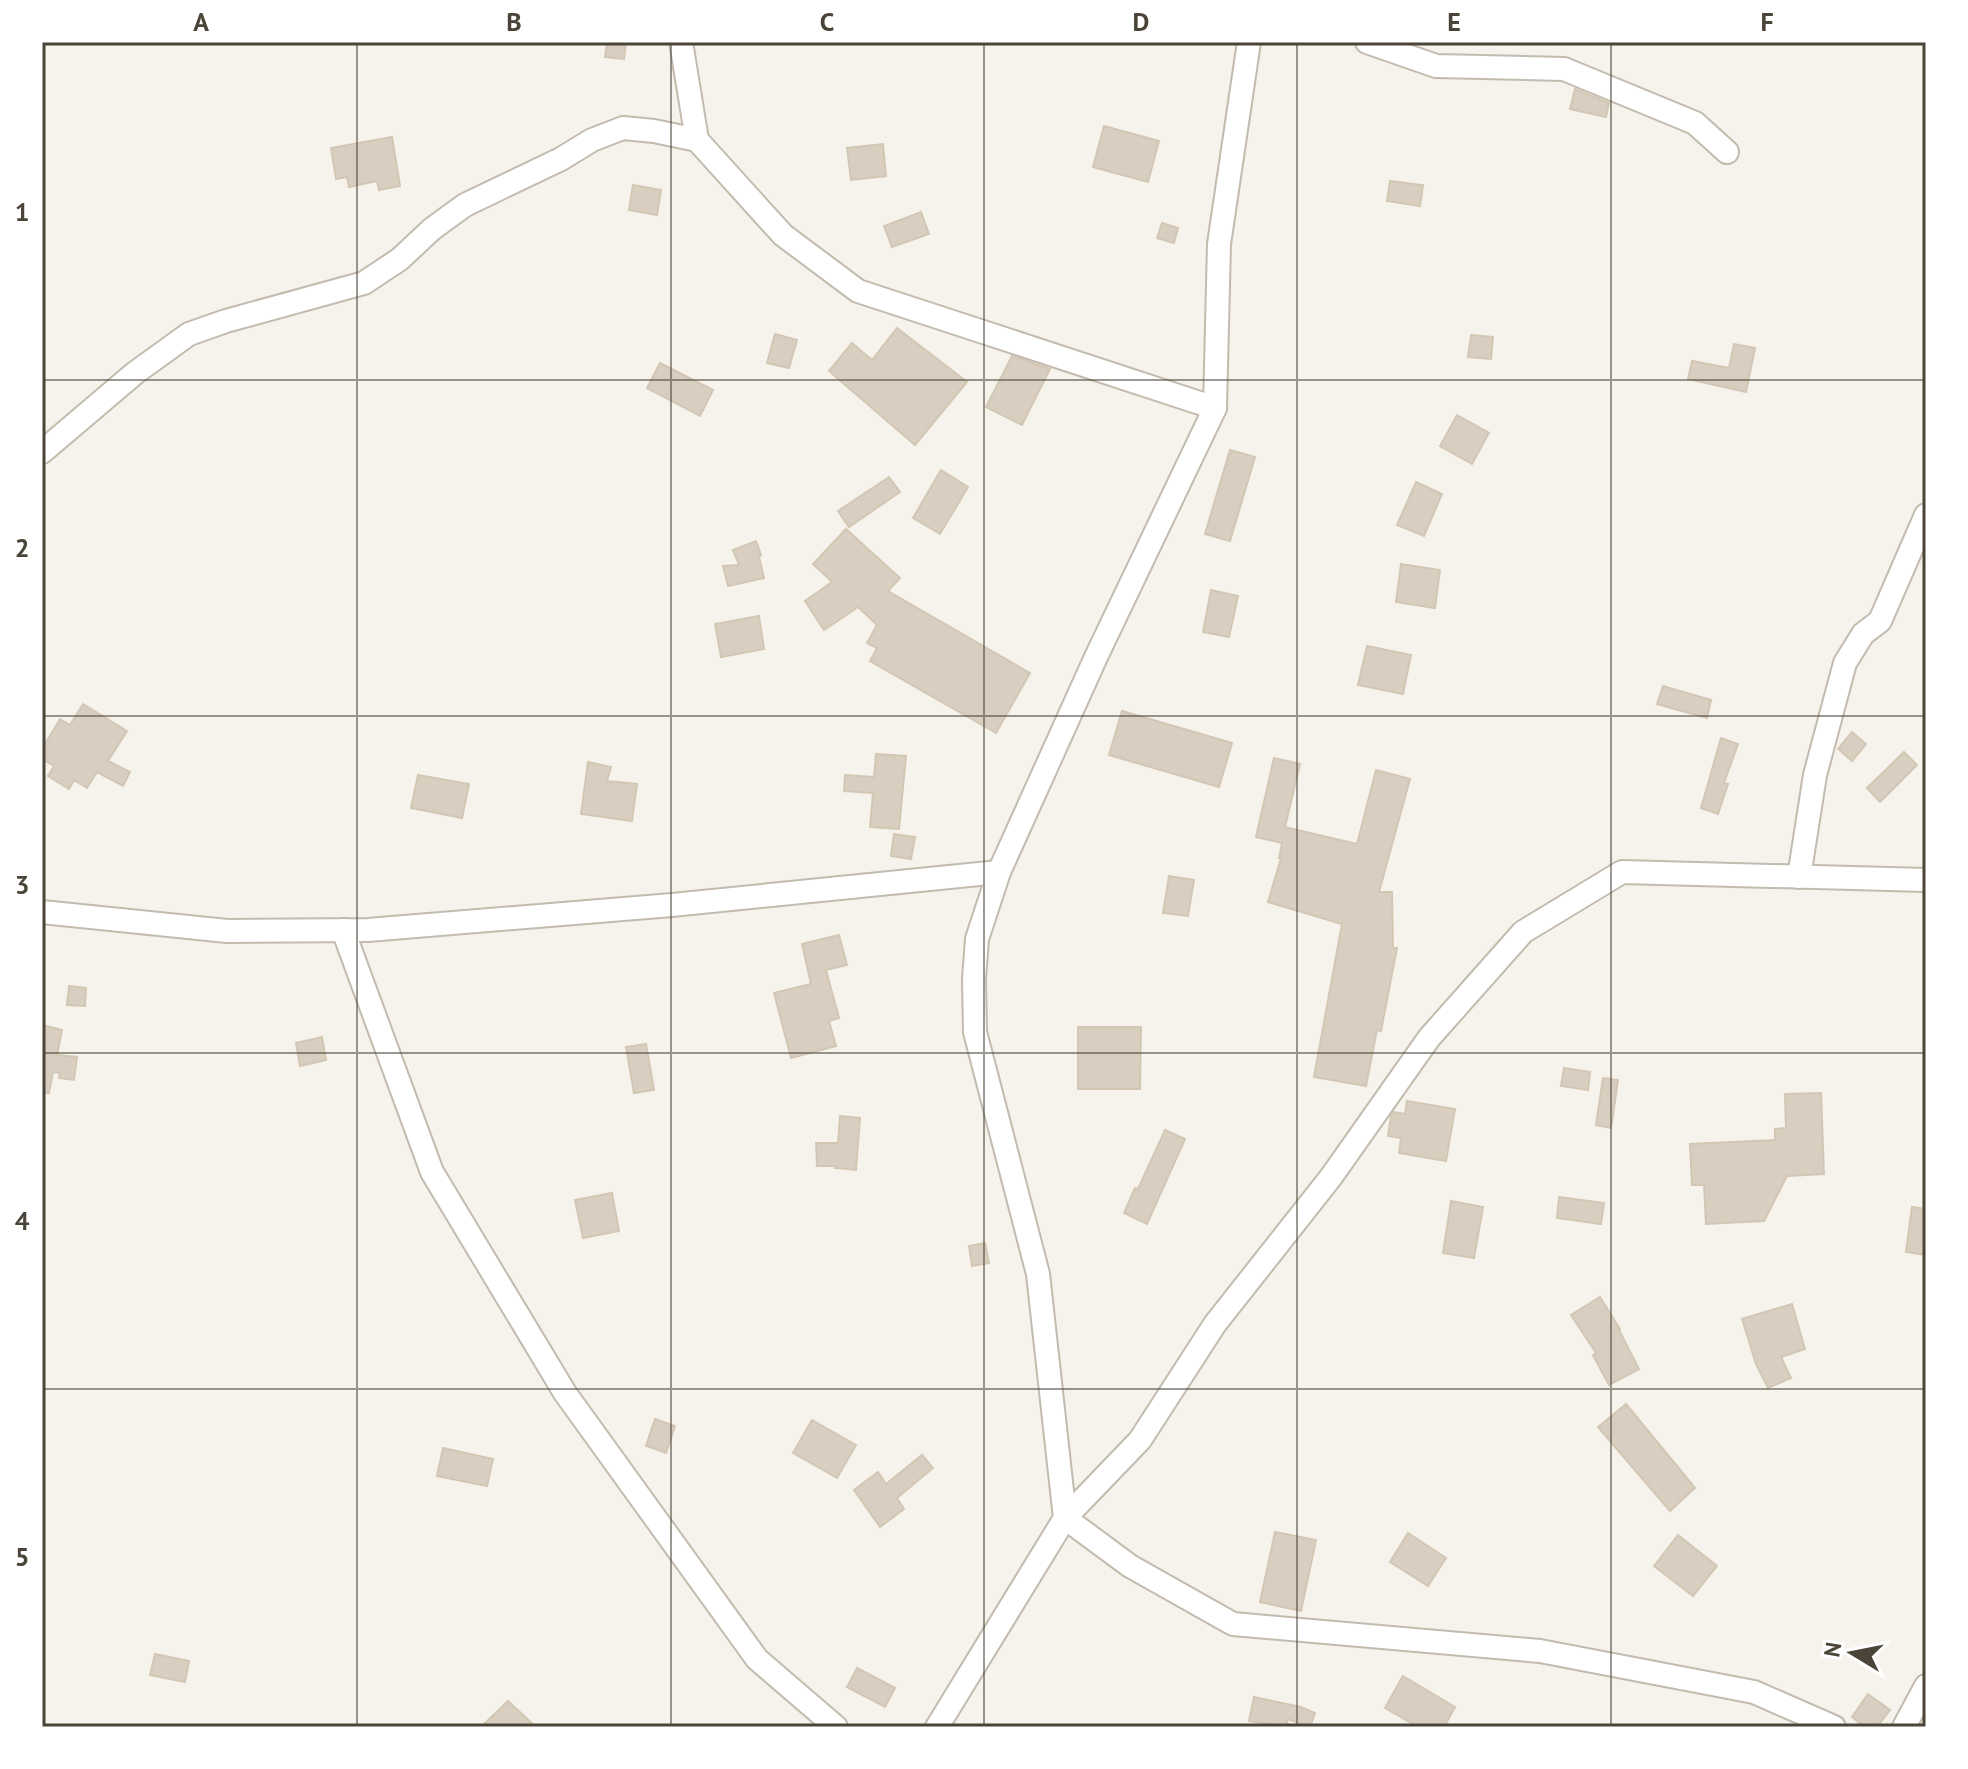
<svg xmlns="http://www.w3.org/2000/svg" width="1968" height="1769" font-family="'PT Sans',sans-serif">
<rect width="100%" height="100%" fill="#f6f3ec"/>
<g fill="#d8cfc1" stroke="#d3c7b4" stroke-width="2">
<path d="M607,42H626L624,59L605,57Z"/>
<path d="M1575,89L1609,103L1606,117L1570,109Z"/>
<path d="M1104,126L1159,141L1148,182L1093,167Z"/>
<path d="M392,137L400,186L379,190L377,181L349,187L347,177L336,179L331,148Z"/>
<path d="M883,144L886,176L851,180L847,148Z"/>
<path d="M1390,181L1423,185L1420,206L1387,201Z"/>
<path d="M633,185L661,190L657,215L629,210Z"/>
<path d="M921,212L929,234L892,247L884,226Z"/>
<path d="M1162,223L1178,228L1174,243L1157,238Z"/>
<path d="M897,328L967,382L915,445L829,371L852,343L872,360Z"/>
<path d="M775,334L797,340L789,368L767,363Z"/>
<path d="M1471,335L1493,337L1491,359L1468,357Z"/>
<path d="M1734,344L1755,348L1746,392L1688,379L1692,361L1729,368Z"/>
<path d="M1012,356L1050,369L1022,425L986,407Z"/>
<path d="M660,363L713,390L700,416L647,388Z"/>
<path d="M1457,415L1489,433L1472,464L1440,446Z"/>
<path d="M1230,450L1255,457L1230,541L1205,534Z"/>
<path d="M941,470L968,487L940,534L913,518Z"/>
<path d="M889,477L900,492L849,527L838,511Z"/>
<path d="M1416,482L1442,494L1424,536L1397,525Z"/>
<path d="M846,529L900,578L888,591L1030,673L996,733L870,661L877,648L867,643L877,625L858,607L824,630L805,601L832,582L813,564Z"/>
<path d="M756,541L761,555L759,557L764,578L728,586L723,566L739,565L733,550Z"/>
<path d="M1401,564L1440,570L1435,608L1396,602Z"/>
<path d="M1211,590L1238,596L1229,637L1203,632Z"/>
<path d="M759,616L764,649L721,657L715,624Z"/>
<path d="M1367,646L1411,655L1403,694L1358,685Z"/>
<path d="M1663,686L1711,700L1707,718L1657,704Z"/>
<path d="M83,704L127,731L108,761L130,772L123,786L97,772L87,788L74,780L69,789L48,776L54,766L42,759V749L60,719L70,725Z"/>
<path d="M1122,711L1232,743L1219,787L1109,755Z"/>
<path d="M1852,732L1866,744L1852,761L1838,749Z"/>
<path d="M1721,738L1738,744L1724,783L1728,784L1718,814L1701,808Z"/>
<path d="M1904,752L1917,765L1880,802L1867,788Z"/>
<path d="M876,754L906,756L899,829L870,827L873,793L844,791L845,775L874,777Z"/>
<path d="M1274,758L1300,764L1285,827L1357,844L1376,770L1410,779L1379,892H1392L1393,948H1397L1381,1031L1377,1030L1366,1086L1314,1077L1342,924L1268,902L1281,858H1279L1282,843L1256,837Z"/>
<path d="M588,762L611,767L607,781L637,784L632,821L581,814Z"/>
<path d="M418,775L469,784L462,818L411,808Z"/>
<path d="M894,834L915,837L911,859L891,856Z"/>
<path d="M1169,876L1194,880L1188,916L1163,913Z"/>
<path d="M839,935L847,965L826,970L839,1018L829,1021L836,1046L791,1058L774,993L811,984L802,944Z"/>
<path d="M69,986L86,988L85,1006L67,1005Z"/>
<path d="M42,1025L62,1030L57,1055L77,1057L74,1080L59,1078L60,1073L53,1072L49,1093L42,1092Z"/>
<path d="M1078,1027H1141L1140,1089H1078Z"/>
<path d="M322,1037L326,1060L300,1066L296,1043Z"/>
<path d="M646,1044L654,1090L634,1093L626,1047Z"/>
<path d="M1564,1068L1590,1072L1588,1090L1561,1086Z"/>
<path d="M1603,1078L1618,1080L1611,1128L1596,1125Z"/>
<path d="M1821,1093L1824,1174L1787,1176L1764,1221L1706,1224L1704,1185H1692L1690,1144L1775,1140V1129L1786,1128L1785,1094Z"/>
<path d="M1407,1101L1455,1109L1446,1161L1399,1153L1401,1138L1388,1136L1391,1116L1394,1112L1405,1114Z"/>
<path d="M840,1116L860,1118L856,1170L835,1168L836,1166H817L816,1143H838Z"/>
<path d="M1165,1130L1185,1139L1147,1224L1124,1213L1135,1188L1138,1189Z"/>
<path d="M612,1193L619,1231L583,1238L575,1200Z"/>
<path d="M1559,1197L1604,1203L1601,1224L1557,1218Z"/>
<path d="M1451,1201L1483,1207L1474,1258L1443,1253Z"/>
<path d="M1912,1207L1926,1209V1255L1906,1252Z"/>
<path d="M985,1243L989,1263L972,1266L969,1246Z"/>
<path d="M1600,1297L1620,1329L1619,1330L1639,1369L1609,1385L1593,1355L1596,1353L1571,1315Z"/>
<path d="M1792,1304L1805,1349L1781,1357L1791,1378L1768,1388L1756,1364L1742,1319Z"/>
<path d="M1626,1404L1695,1488L1670,1511L1598,1427Z"/>
<path d="M655,1419L675,1426L666,1453L646,1446Z"/>
<path d="M812,1420L856,1445L837,1478L793,1453Z"/>
<path d="M443,1448L493,1459L487,1486L437,1476Z"/>
<path d="M922,1455L933,1468L897,1498L904,1509L880,1527L854,1490L878,1472L886,1484Z"/>
<path d="M1275,1532L1316,1540L1301,1611L1260,1602Z"/>
<path d="M1408,1533L1446,1558L1428,1586L1390,1562Z"/>
<path d="M1678,1535L1717,1566L1693,1596L1654,1566Z"/>
<path d="M155,1654L189,1661L185,1682L150,1675Z"/>
<path d="M857,1668L895,1688L885,1707L847,1687Z"/>
<path d="M1403,1676L1455,1707L1444,1727H1418L1385,1708Z"/>
<path d="M1868,1694L1890,1710L1877,1727H1865L1852,1717Z"/>
<path d="M1254,1697L1301,1707L1315,1713L1310,1727L1288,1719L1286,1727L1249,1721Z"/>
<path d="M508,1701L536,1727H481Z"/>
</g>
<g fill="none" stroke-linecap="round" stroke-linejoin="round">
<g stroke="#c2bbae" stroke-width="26">
<g id="minor">
<path d="M681,42L697,140L783,235L858,291L1215,408"/>
<path d="M1249,42L1219,244L1215,408L1096,657L999,872L977,939L974,979L975,1032L1038,1274L1065,1518L1130,1566L1233,1624L1540,1651L1754,1692L1834,1727"/>
<path d="M1367,42L1436,66L1564,69L1695,123L1727,152"/>
<path d="M42,452L135,373L189,334L226,321L364,283L400,259L432,229L465,205L561,159L592,140L623,128L654,131L697,140"/>
<path d="M1799,877L1815,775L1845,663L1863,634L1880,621L1926,515"/>
<path d="M42,912L227,931L368,930L672,905L999,872"/>
<path d="M343,930L432,1172L565,1393L757,1659L836,1727"/>
<path d="M937,1727L1065,1518L1140,1440L1215,1324L1331,1177L1429,1038L1523,932L1622,872L1926,880"/>
<path d="M1904,1727L1926,1686"/>
</g>
</g>
<use href="#minor" stroke="#fff" stroke-width="22"/>
</g>
<path fill="none" stroke="#4b4439" stroke-width="2" stroke-opacity="0.55" d="M357,42V1727M671,42V1727M984,42V1727M1297,42V1727M1611,42V1727M42,380H1926M42,716H1926M42,1053H1926M42,1389H1926"/>
<rect width="1968" height="1769" fill="none" stroke="#ffffff" stroke-width="88"/>
<g transform="translate(1852 1653) rotate(280)" stroke="#ffffff" stroke-width="6" paint-order="stroke">
<path d="M0-6L14 30L0 20L-14 30Z" fill="#4b4439"/>
<text y="-12" font-size="22" font-weight="bold" text-anchor="middle" fill="#4b4439">N</text>
</g>
<rect x="44" y="44" width="1880" height="1681" fill="none" stroke="#4b4439" stroke-width="3"/>
<g font-size="26" text-anchor="middle" font-weight="bold" fill="#4b4439">
<text x="201" y="31">A</text>
<text x="514" y="31">B</text>
<text x="827" y="31">C</text>
<text x="1141" y="31">D</text>
<text x="1454" y="31">E</text>
<text x="1767" y="31">F</text>
<text x="22" y="221">1</text>
<text x="22" y="557">2</text>
<text x="22" y="894">3</text>
<text x="22" y="1230">4</text>
<text x="22" y="1566">5</text>
</g>
</svg>
